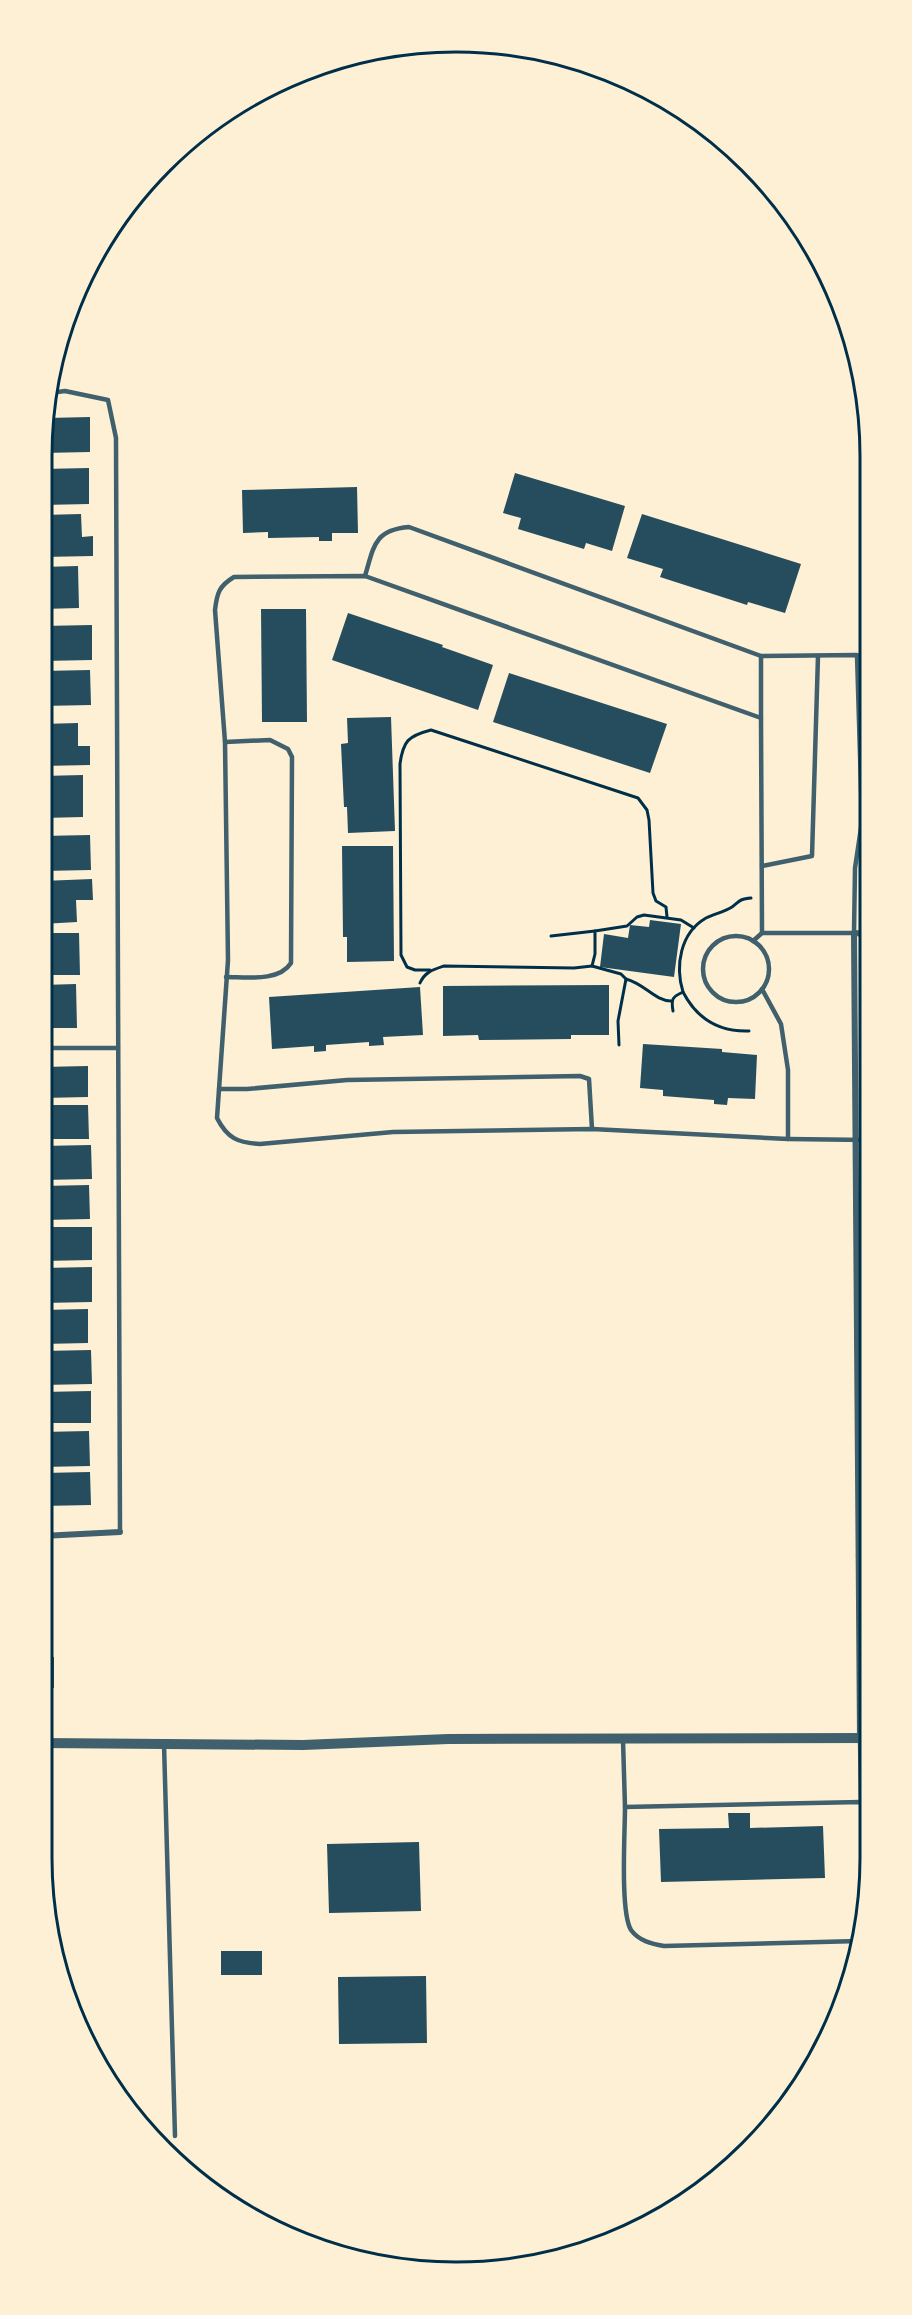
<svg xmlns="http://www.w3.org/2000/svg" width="912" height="2315" font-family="'Exo 2',sans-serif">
<rect width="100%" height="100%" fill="#fdf0d5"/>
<g fill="#264d5e">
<path d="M90,417V452L42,453L47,418Z"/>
<path d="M89,468V504L42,505V469Z"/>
<path d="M515,473L625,506L612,551L586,543L584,549L518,529L521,518L503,513Z"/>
<path d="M357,487L358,533H332V541H319V537L268,538V532L243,533L242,490Z"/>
<path d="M81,514L82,537L93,536V556L42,557V515Z"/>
<path d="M642,514L801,564L785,613L748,602L747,605L660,577L663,569L627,558Z"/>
<path d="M78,566L79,608L42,609V567Z"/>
<path d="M261,609H306L307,722H262Z"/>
<path d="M348,613L443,645L442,647L493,665L478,710L332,660Z"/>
<path d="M92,625V660L42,661V626Z"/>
<path d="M90,670L91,705L42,706V671Z"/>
<path d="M509,673L667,724L650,773L493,722Z"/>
<path d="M391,717L395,831L348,833L347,807H344L341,744L348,743L347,718Z"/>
<path d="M78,723V746H90V765L42,766V724Z"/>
<path d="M83,775V817L42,818V776Z"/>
<path d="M90,835L91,870L42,871V836Z"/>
<path d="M342,846H393L394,961L347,962V937H343Z"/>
<path d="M92,879L93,900H76L77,922L42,924V881Z"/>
<path d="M650,920L681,924L674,977L600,967L604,934L628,938L630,925L649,927Z"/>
<path d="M42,933H79L80,975H42Z"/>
<path d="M76,984L77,1028H42V985Z"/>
<path d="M609,985V1035H571V1039L479,1040L478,1035L443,1036V986Z"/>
<path d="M420,987L423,1035L383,1037L384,1045L369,1046V1042L326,1045V1051L314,1052V1046L272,1049L269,997Z"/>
<path d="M643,1044L722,1049V1052L757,1055L755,1099L728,1098L727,1105L714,1104V1100L663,1096V1090L640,1088Z"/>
<path d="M88,1066V1097L42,1098V1067Z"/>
<path d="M42,1105H88L89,1139H42Z"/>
<path d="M91,1145L92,1179L42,1180V1146Z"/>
<path d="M89,1185L90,1219L42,1220V1186Z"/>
<path d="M42,1227H92V1260L42,1261Z"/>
<path d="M92,1267V1302L42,1303V1268Z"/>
<path d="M88,1309V1343L42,1344V1310Z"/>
<path d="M91,1350L92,1384L42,1385V1351Z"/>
<path d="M91,1391V1423H42V1392Z"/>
<path d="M89,1431L90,1466L42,1467V1432Z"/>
<path d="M90,1472L91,1505L42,1506V1473Z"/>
<rect x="42" y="1657" width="12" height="31"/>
<path d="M728,1813H750V1828L823,1826L825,1878L661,1882L659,1829L729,1828Z"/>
<path d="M419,1842L421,1911L329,1913L327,1844Z"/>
<rect x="221" y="1951" width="41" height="24"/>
<path d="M426,1976L427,2043L339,2044L338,1977Z"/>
</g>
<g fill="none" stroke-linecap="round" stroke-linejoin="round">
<g stroke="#003049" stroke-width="3">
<path d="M551,936L595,931"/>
<path d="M430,970H415L407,967L401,955L400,764C403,741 408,736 431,730L638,798L647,810L649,820L653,893L656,901L666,907L667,917"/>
<path d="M626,979L621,974L592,966L595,954V931L627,926L637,917L644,915L681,920L694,928"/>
<path d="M420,983C425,972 432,970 444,966L574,968L592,966"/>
<path d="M683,992C697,1019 719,1032 749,1031"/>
<path d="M673,1011C671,999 672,997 683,992C675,966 680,933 706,918C714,914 724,912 732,907C740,901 739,899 751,898"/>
<path d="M619,1045L618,1021L626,979C645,984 655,1001 671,1001"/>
</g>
<g stroke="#3f606c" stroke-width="4.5">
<path d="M50,393L65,391L108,400L116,438L120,1532"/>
<path d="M365,576C374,546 374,530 409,527L761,656V718"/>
<path d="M225,742L270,740L288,749L292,757L291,963C279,982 246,977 226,977"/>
<path d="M762,866L812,856L818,656"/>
<circle cx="736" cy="969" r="33"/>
<path d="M753,941L762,933H854L855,868L862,821L857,655L761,656"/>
<path d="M762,989L781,1024L788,1070V1139L592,1129L393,1132L260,1144C238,1143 227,1138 217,1118L228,960L225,742L215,610C217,593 219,586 234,577L365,576L761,718L762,933"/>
<path d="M42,1048H118"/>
<path d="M219,1089H247L347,1080L580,1076L589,1079L592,1129"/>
<path d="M788,1139L868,1140"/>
<path d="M858,1556H869"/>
<path d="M860,1739L861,1802"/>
<path d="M623,1740L625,1807L861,1802L870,1804"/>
<path d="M164,1744L175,2136"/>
<path d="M625,1807C625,1832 620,1912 631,1930C639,1941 652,1944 664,1946L859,1941"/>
</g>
<g stroke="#3f606c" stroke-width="6">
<path d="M42,1536L120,1532"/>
<path d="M860,1738L854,933L868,934"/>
</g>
<path stroke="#3f606c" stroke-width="10" d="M42,1743L303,1745L448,1739L870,1738"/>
</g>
<path d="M0 0H912V2315H0ZM456 52H456A404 404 0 0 1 860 456V1858A404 404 0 0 1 456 2262H456A404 404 0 0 1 52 1858V456A404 404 0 0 1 456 52Z" fill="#fdf0d5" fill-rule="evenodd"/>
<path fill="none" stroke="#003049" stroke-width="3" d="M456 52H456A404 404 0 0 1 860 456V1858A404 404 0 0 1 456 2262H456A404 404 0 0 1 52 1858V456A404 404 0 0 1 456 52Z"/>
</svg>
